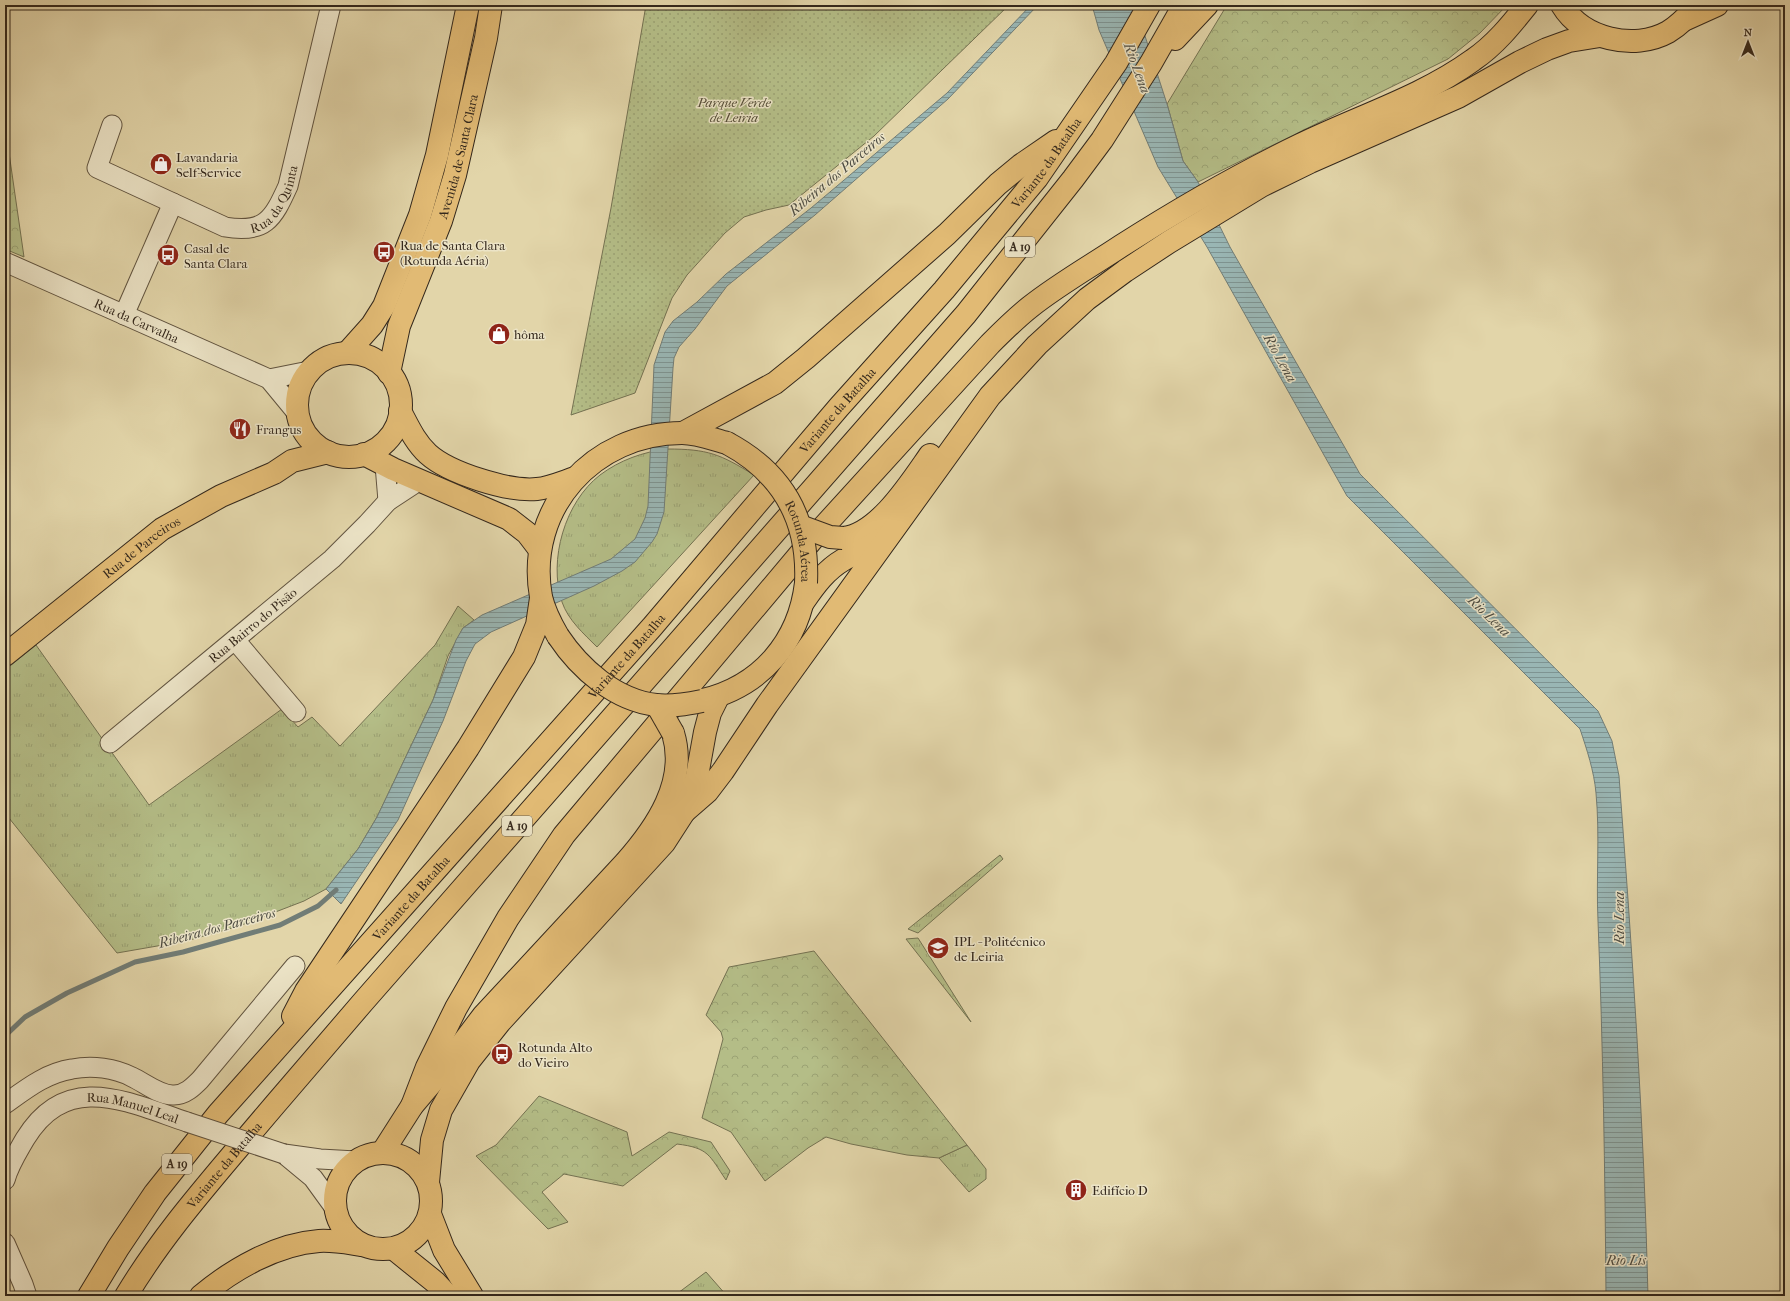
<svg xmlns="http://www.w3.org/2000/svg" width="1790" height="1301" font-family="'IM FELL French Canon',serif">
<defs>
<pattern id="grass-tufts" width="24" height="20" patternUnits="userSpaceOnUse"><rect width="24" height="20" fill="#b4bd87"/><path d="M3 7l-1-3M5 7V3M7 7l1-3M15 17l-1-3M17 17v-4M19 17l1-3" fill="none" stroke="#9ba274"/></pattern>
<pattern id="forest-crowns" width="20" height="18" patternUnits="userSpaceOnUse"><rect width="20" height="18" fill="#b4bd87"/><path d="M2 6a3 3 0 1 1 6 0M12 15a3 3 0 1 1 6 0" fill="none" stroke="#9ba274"/></pattern>
<pattern id="park-dots" width="8" height="8" patternUnits="userSpaceOnUse"><rect width="8" height="8" fill="#b4bd87"/><path d="M2 2h.1M6 6h.1" fill="none" stroke="#9ba274" stroke-width="1.8" stroke-linecap="round"/></pattern>
<pattern id="water-rules" width="6" height="5" patternUnits="userSpaceOnUse"><rect width="6" height="5" fill="#99b6b4"/><path d="M0 2.5h6" fill="none" stroke="#7e9492"/></pattern>
</defs>
<rect width="100%" height="100%" fill="#e2d5a9"/>
<filter id="stains"><feTurbulence type="fractalNoise" baseFrequency=".005" numOctaves="4"/><feColorMatrix values="0 0 0 0 .2 0 0 0 0 .09 0 0 0 0 .02 0 0 0 .5 -.17"/></filter>
<radialGradient id="worn" r=".72"><stop offset=".6" stop-color="#630" stop-opacity="0"/><stop offset="1" stop-color="#630" stop-opacity=".3"/></radialGradient>
<g fill="url(#grass-tufts)" stroke="#747252">
<path d="M667,449C708,449 720,454 754,475L597,647C584,634 568,620 562,602C548,560 565,502 600,475C620,460 643,452 667,449Z"/>
<path d="M458,606L474,620L463,628L448,656L433,700L377,817L358,849L326,889L304,901L239,926L186,941L117,953L5,813V670L36,645L149,805L282,709L298,727L312,717L340,746L435,645Z"/>
<path d="M1000,855L1003,859L918,933L908,929Z"/>
<path d="M918,938L971,1022L906,939Z"/>
<path d="M967,1145L986,1169V1179L969,1192L939,1158Z"/>
<path d="M706,1272L727,1296H674Z"/>
</g>
<g fill="url(#forest-crowns)" stroke="#747252">
<path d="M1227,5H1507L1480,33L1448,59L1198,182L1183,161L1167,104Z"/>
<path d="M5,125L24,257L5,249Z"/>
<path d="M814,951L967,1145L939,1158L907,1155L851,1144L826,1137L808,1148L765,1181L731,1132L702,1118L723,1039L721,1032L706,1015L729,967Z"/>
<path d="M539,1096L627,1132L632,1156L669,1132L711,1142L730,1171L726,1180C709,1155 709,1148 677,1144L623,1186L564,1174L542,1192L568,1222L548,1229L476,1156L496,1145Z"/>
</g>
<path fill="url(#park-dots)" stroke="#747252" d="M646,5H1009L874,136L789,205L766,210L744,217L725,233L687,275L672,298L635,393L571,415L611,208Z"/>
<g fill="url(#water-rules)" stroke="#717d77">
<path d="M1031,5H1038L948,99L815,215L727,286L695,329L679,347L674,358L673,368L664,512L657,534L652,542L635,562L622,571L594,586L491,632L475,644L466,661L443,721L398,820L341,904L326,889L358,849L377,817L433,700L456,640L463,628L482,615L611,559L635,539L645,518L648,506L654,365L665,332L673,321L697,302L726,274L811,208L947,93Z"/>
<path d="M1092,5H1135L1167,104L1183,161L1198,182L1230,247L1360,474L1598,711L1612,741L1619,776C1632,949 1644,1123 1648,1296H1606C1605,1171 1603,1046 1598,921C1596,878 1600,836 1596,793C1594,771 1587,750 1580,729L1347,496L1207,247L1158,167L1099,30Z"/>
</g>
<g fill="none" stroke-linecap="round" stroke-linejoin="round">
<path stroke="#717d77" stroke-width="5" d="M5,1036L25,1017L67,993L135,962L183,952L280,925L318,906L336,890"/>
<g stroke="#60533f" stroke-width="21">
<g id="minor">
<path id="s1" d="M112,125L97,168L225,227C265,234 273,219 288,186L331,5"/>
<path id="s2" d="M5,262L269,379L297,413"/>
<path d="M124,315L173,203"/>
<path d="M269,379L309,371"/>
<path d="M385,465L388,501"/>
<path d="M235,640L296,712"/>
<path id="s3" d="M110,743L332,559L367,524L388,501L420,480"/>
<path d="M5,1104C26,1089 46,1073 72,1069C92,1065 115,1068 132,1077C145,1083 160,1096 174,1095C185,1095 193,1087 200,1080L295,966"/>
<path d="M284,1154L313,1178L334,1207"/>
<path d="M284,1154L320,1159L356,1161"/>
<path id="s4" d="M5,1180C9,1165 17,1153 25,1139C67,1070 127,1102 187,1122"/>
<path d="M5,1243L23,1284L27,1296"/>
</g>
</g>
<g stroke="#34281c" stroke-width="24">
<g id="major">
<path d="M1562,5C1582,39 1634,51 1668,32C1680,25 1689,15 1698,5"/>
<path d="M1686,19L1717,5"/>
<path d="M347,353L372,325L384,306L420,215L437,155L468,5"/>
<circle cx="349" cy="405" r="52"/>
<path id="s5" d="M389,373L399,326L441,221L455,175L486,38L491,5"/>
<path d="M400,411C408,426 415,442 428,454C449,473 509,492 537,489C549,488 563,482 575,478"/>
<path d="M364,454L393,469L509,519L527,533L540,550"/>
<path d="M843,538C878,535 911,482 930,455"/>
<path d="M804,601C815,585 826,570 843,560C857,552 872,547 884,537"/>
<path d="M558,636C551,624 544,610 541,597C525,508 594,433 682,433C697,433 712,439 727,443"/>
<path id="s6" d="M5,655L162,529L221,496L274,473L292,461L328,452"/>
<path d="M703,700C761,686 799,642 806,583"/>
<path d="M684,812L707,792L723,771L767,705L990,396L1037,345L1087,299L1125,271L1169,242L1261,186L1310,162L1458,97L1520,62L1547,49L1569,41L1600,36"/>
<path d="M412,1106L427,1067L456,1008L508,918L564,835L816,535L990,344C1003,331 1016,318 1030,307C1059,284 1091,266 1121,246C1179,209 1238,175 1300,145C1357,117 1422,97 1473,60C1495,45 1511,25 1527,5"/>
<circle cx="383" cy="1201" r="48"/>
<path d="M382,1153L412,1106L440,1073L483,1016L625,863C656,828 688,782 673,733"/>
<path d="M428,1182L432,1140L441,1110L469,1061L500,1022L664,843L684,812L692,793L697,776L705,732L710,713L718,697"/>
<path d="M430,1214L444,1250L472,1296"/>
<path d="M394,1249L435,1282L448,1296"/>
</g>
</g>
<g stroke="#34281c" stroke-width="24">
<g id="highway">
<path d="M1175,39L1207,5"/>
<path d="M683,433L775,383L806,358L947,234L998,184L1021,165L1056,141"/>
<path d="M293,1016L306,991L468,748L524,657L537,625L541,598"/>
<path id="s7" d="M89,1296L118,1248L155,1193L218,1114L652,627L839,407L944,290L1037,178L1116,63L1149,5"/>
<path id="s8" d="M126,1296C157,1244 195,1199 233,1154C276,1103 320,1052 363,1002L966,314L1073,179L1102,140L1151,63L1184,5"/>
<path d="M201,1296C233,1269 277,1244 319,1241C333,1240 348,1243 362,1245"/>
</g>
</g>
<use href="#minor" stroke="#ece4c7" stroke-width="19"/>
<use href="#major" stroke="#e1ba74" stroke-width="22"/>
<use href="#highway" stroke="#e1ba74" stroke-width="22"/>
<g stroke="#60533f" stroke-width="21" stroke-linecap="butt">
<path id="minor-bridge" d="M187,1122L284,1154"/>
</g>
<g stroke="#34281c" stroke-width="24" stroke-linecap="butt">
<g id="major-bridge">
<path id="s9" d="M727,443C783,473 809,520 806,583"/>
<path d="M800,526L830,537L843,538"/>
<path d="M558,636C580,669 615,700 656,705C671,707 687,704 702,701"/>
<path d="M657,705L673,733"/>
</g>
</g>
<use href="#minor-bridge" stroke="#ece4c7" stroke-width="19"/>
<use href="#major-bridge" stroke="#e1ba74" stroke-width="22"/>
</g>
<defs>
<g id="shop-disc" transform="scale(1.15)"><circle r="9.5" fill="#8f2418" stroke="#ece4c7"/><path d="M-5-2.5h2.3a2.7 3.5 0 0 1 5.4 0H5L5.5 6h-11ZM-1.5-2.5h3a1.5 2.3 0 0 0-3 0Z" fill="#fff"/></g>
<g id="bus-disc" transform="scale(1.15)"><circle r="9.5" fill="#8f2418" stroke="#ece4c7"/><path d="M-5-6H5V4H4V6H2V4H-2V6H-4V4H-5ZM-3.5-4V0h7V-4ZM-3.5 1.2v1.5H-2V1.2ZM2 1.2v1.5H3.5V1.2Z" fill="#fff"/></g>
<g id="restaurant-disc" transform="scale(1.15)"><circle r="9.5" fill="#8f2418" stroke="#ece4c7"/><path d="M-5-6h1v4h1v-4h1v4h1v-4h1v5L-1.5 .5V6h-2V.5L-5-1ZM5-6V6H3V1.5H1.5Q1.5-4 5-6Z" fill="#fff"/></g>
<g id="university-disc" transform="scale(1.15)"><circle r="9.5" fill="#8f2418" stroke="#ece4c7"/><path d="M0-5L7-2L0 1L-7-2ZM-4 1L0 2.5L4 1V4Q0 6-4 4Z" fill="#fff"/></g>
<g id="building-disc" transform="scale(1.15)"><circle r="9.5" fill="#8f2418" stroke="#ece4c7"/><path d="M-4-6H4V6H1V3H-1V6H-4ZM-2.5-4.3h1.7v1.8h-1.7ZM.8-4.3h1.7v1.8H.8ZM-2.5-1h1.7V.8h-1.7ZM.8-1h1.7V.8H.8Z" fill="#fff"/></g>
</defs>
<g fill-rule="evenodd">
<use href="#shop-disc" x="161" y="164"/>
<use href="#bus-disc" x="384" y="252"/>
<use href="#bus-disc" x="168" y="255"/>
<use href="#shop-disc" x="499" y="334"/>
<use href="#restaurant-disc" x="240" y="429"/>
<use href="#university-disc" x="938" y="948"/>
<use href="#bus-disc" x="502" y="1054"/>
<use href="#building-disc" x="1076" y="1190"/>
</g>
<g text-anchor="middle" dominant-baseline="central" stroke-width="3" stroke-linejoin="round" paint-order="stroke">
<g fill="#ece4c7" stroke="#6b604f" stroke-width="1">
<rect x="1005" y="237" width="30" height="20" rx="3"/>
<rect x="502" y="816" width="30" height="20" rx="3"/>
<rect x="162" y="1154" width="30" height="20" rx="3"/>
</g>
<g font-size="12" font-weight="bold" fill="#34281c">
<text x="1020" y="247">A 19</text>
<text x="517" y="826">A 19</text>
<text x="177" y="1164">A 19</text>
</g>
<g font-size="13" font-style="italic" fill="#544d37" stroke="#ece4c7">
<text x="734" y="102">Parque Verde<tspan x="734" dy="15">de Leiria</tspan></text>
</g>
<g font-size="13" fill="#34281c" stroke="#ece4c7">
<text stroke="none"><textPath href="#s5" startOffset="228">Avenida de Santa Clara</textPath></text>
<text stroke="none"><textPath href="#s7" startOffset="1485">Variante da Batalha</textPath></text>
<text stroke="none"><textPath href="#s1" startOffset="252">Rua da Quinta</textPath></text>
<text stroke="none"><textPath href="#s2" startOffset="144">Rua da Carvalha</textPath></text>
<text stroke="none"><textPath href="#s7" startOffset="1161">Variante da Batalha</textPath></text>
<text stroke="none"><textPath href="#s9" startOffset="128">Rotunda Aérea</textPath></text>
<text stroke="none"><textPath href="#s6" startOffset="174">Rua de Parceiros</textPath></text>
<text stroke="none"><textPath href="#s3" startOffset="185">Rua Bairro do Pisão</textPath></text>
<text stroke="none"><textPath href="#s7" startOffset="837">Variante da Batalha</textPath></text>
<text stroke="none"><textPath href="#s7" startOffset="513">Variante da Batalha</textPath></text>
<text stroke="none"><textPath href="#s4" startOffset="171">Rua Manuel Leal</textPath></text>
<text stroke="none"><textPath href="#s8" startOffset="164">Variante da Batalha</textPath></text>
</g>
<g font-size="13" fill="#34281c" stroke="#ece4c7" text-anchor="start">
<text x="176" y="157">Lavandaria<tspan x="176" dy="15">Self-Service</tspan></text>
<text x="400" y="245">Rua de Santa Clara<tspan x="400" dy="15">(Rotunda Aéria)</tspan></text>
<text x="184" y="248">Casal de<tspan x="184" dy="15">Santa Clara</tspan></text>
<text x="514" y="334">hôma</text>
<text x="256" y="429">Frangus</text>
<text x="954" y="941">IPL - Politécnico<tspan x="954" dy="15">de Leiria</tspan></text>
<text x="518" y="1047">Rotunda Alto<tspan x="518" dy="15">do Vieiro</tspan></text>
<text x="1092" y="1190">Edifício D</text>
</g>
<g font-size="14" font-style="italic" fill="#4d4c42" stroke="#ece4c7">
<text transform="translate(1137 68) rotate(70)">Rio Lena</text>
<text transform="translate(837 174) rotate(-40)">Ribeira dos Parceiros</text>
<text transform="translate(1280 358) rotate(61)">Rio Lena</text>
<text transform="translate(1489 616) rotate(44)">Rio Lena</text>
<text transform="translate(1619 918) rotate(-90)">Rio Lena</text>
<text transform="translate(217 928) rotate(-15)">Ribeira dos Parceiros</text>
<text x="1626" y="1260">Rio Lis</text>
</g>
</g>
<rect width="1790" height="1301" fill="none" stroke="#e2d5a9" stroke-width="20"/>
<rect x="6" y="6" width="1778" height="1289" fill="none" stroke="#34281c" stroke-width="2"/>
<rect x="10" y="10" width="1770" height="1281" fill="none" stroke="#34281c"/>
<g transform="translate(1748 42)" stroke="#ece4c7" stroke-width="3" paint-order="stroke">
<path d="M0-3L7 15L0 10L-7 15Z" fill="#34281c"/>
<text y="-6" font-size="11" font-weight="bold" text-anchor="middle" fill="#34281c">N</text>
</g>
<rect width="100%" height="100%" filter="url(#stains)"/>
<rect width="100%" height="100%" fill="url(#worn)"/>
</svg>
